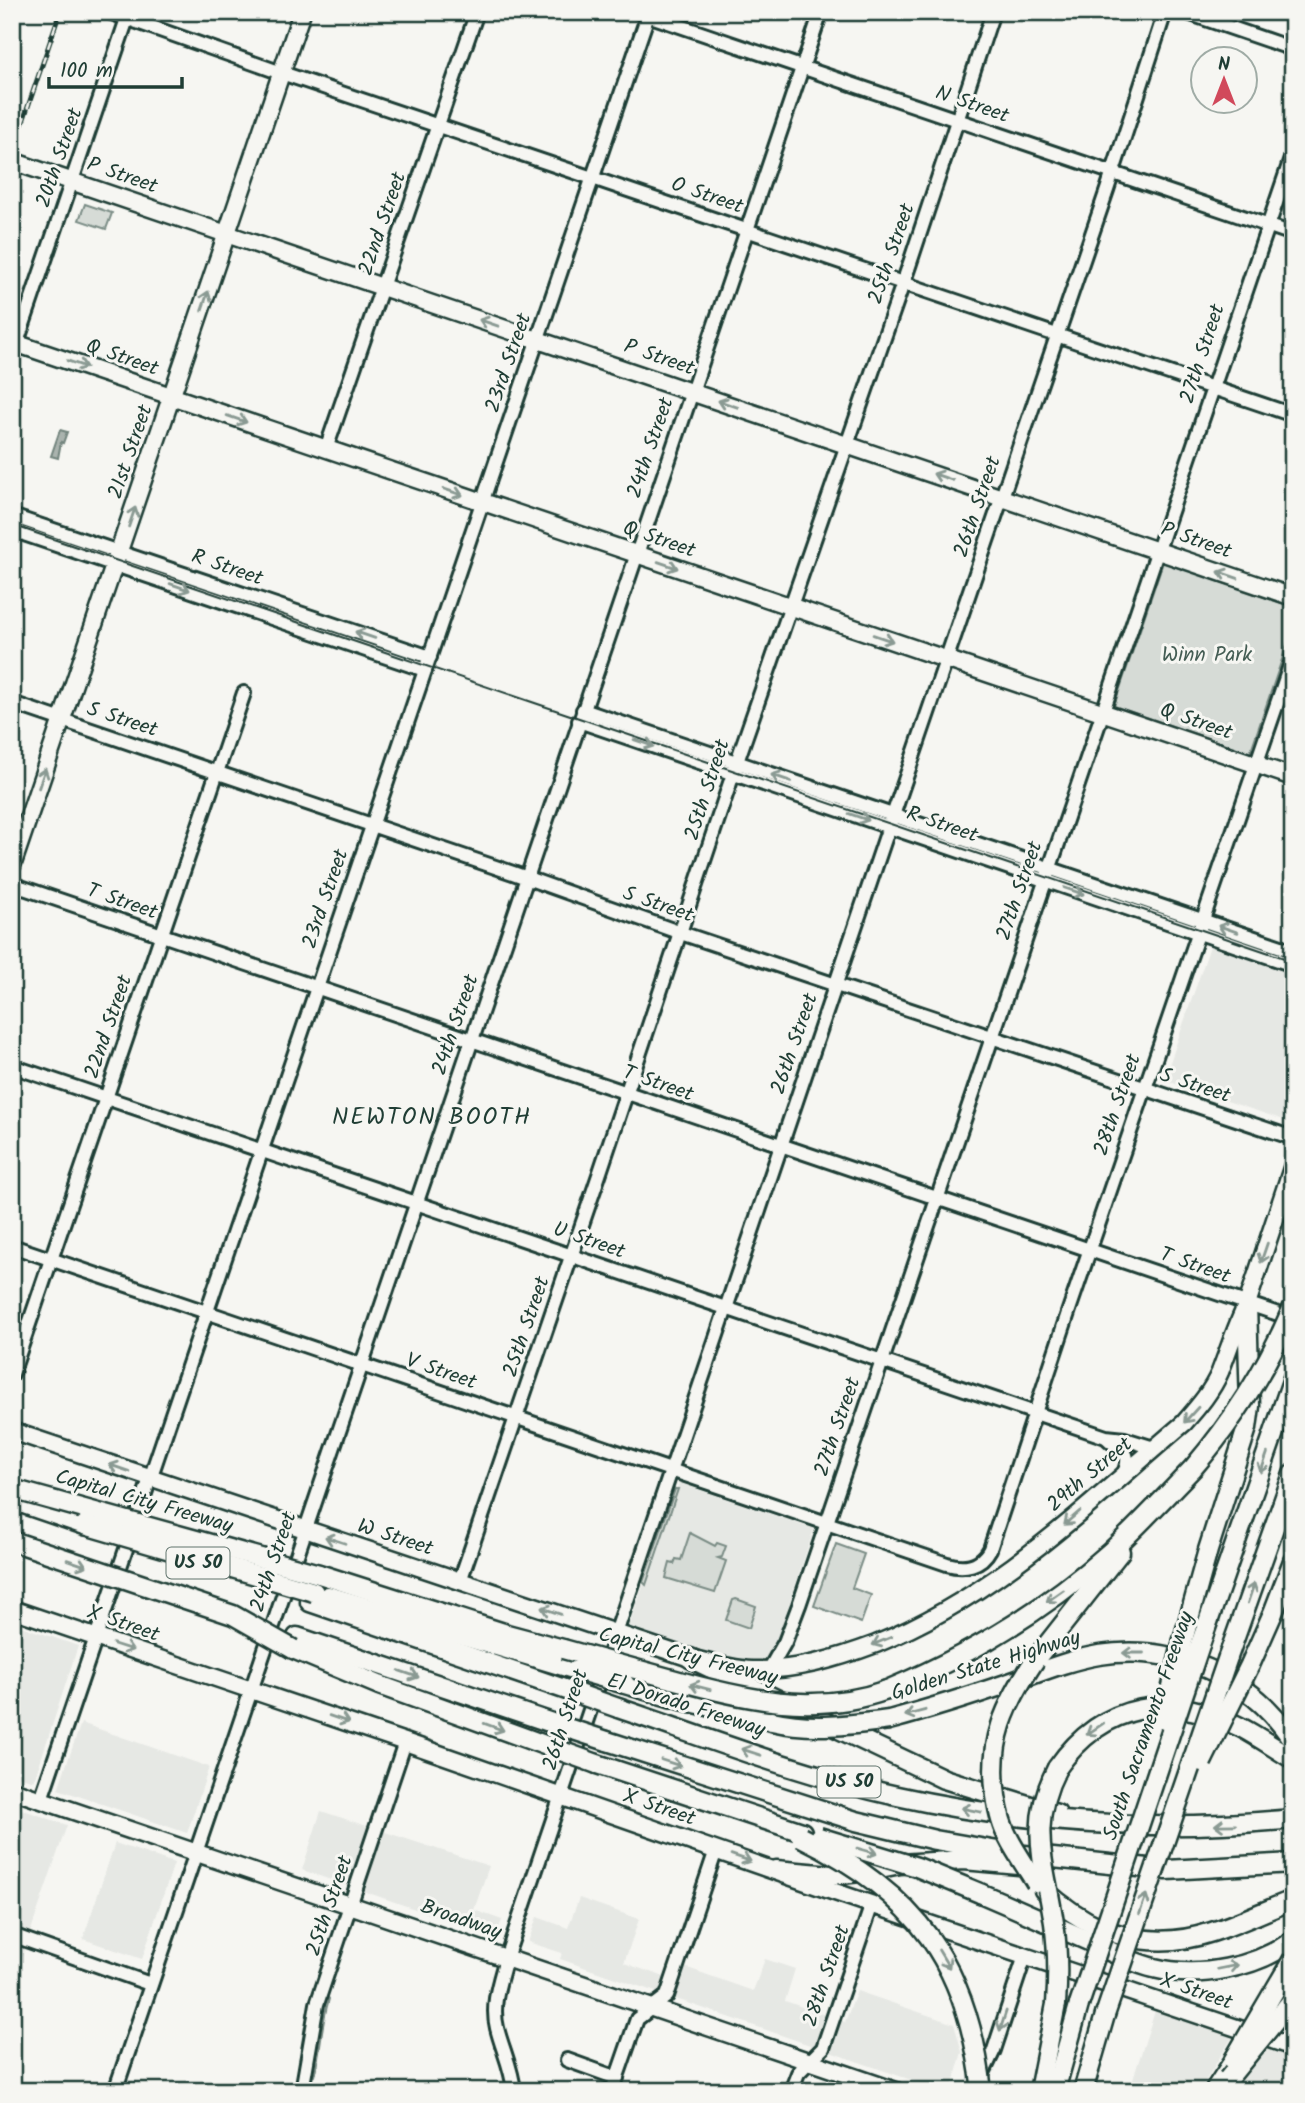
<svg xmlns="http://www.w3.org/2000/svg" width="1305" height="2103" font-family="Kalam,sans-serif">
<rect width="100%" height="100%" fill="#f6f6f2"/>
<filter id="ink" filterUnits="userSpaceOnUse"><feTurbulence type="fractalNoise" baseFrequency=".0143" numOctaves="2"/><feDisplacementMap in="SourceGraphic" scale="14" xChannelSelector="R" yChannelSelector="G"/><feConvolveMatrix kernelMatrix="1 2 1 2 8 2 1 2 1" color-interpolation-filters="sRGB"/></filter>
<g filter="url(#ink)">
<g fill="#e6e8e4">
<path d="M1210,946L1293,974V1115L1290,1122L1164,1080Z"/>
<path d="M679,1483L814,1529L771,1658L766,1664L729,1661L629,1626Z"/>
<path d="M12,1623L78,1646L34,1781L12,1774Z"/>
<path d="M81,1723L209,1767L187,1833L58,1789Z"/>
<path d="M12,1806L67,1825L17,1971L12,1969Z"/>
<path d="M321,1811L489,1866L474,1910L502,1920L496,1937L302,1870Z"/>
<path d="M115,1843L174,1863L142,1959L83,1939Z"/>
<path d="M579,1898L639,1919L624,1963L679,1982L685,1967L753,1991L765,1959L795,1969L785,2001L845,2022L857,1991L954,2024L962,2052L951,2091H943L560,1959L562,1953L528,1942L537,1917L568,1928Z"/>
<path d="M1156,2008L1233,2036L1199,2091H1129Z"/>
<path d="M1261,2046L1293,2056V2091H1228Z"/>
</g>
<g fill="#d6dbd6" stroke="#7a8c85" stroke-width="2">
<path d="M85,204L112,213L106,229L79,220Z"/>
<path d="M1163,562L1293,607V627L1250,753L1114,706Z"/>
<path d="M675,1489H678L646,1585L643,1582Z"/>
<path d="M690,1533L715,1546L717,1543L726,1546L722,1557L718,1558L726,1561L715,1593L666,1578L670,1563L674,1564L676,1559L681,1560Z"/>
<path d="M836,1544L864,1554L852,1588L871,1595L861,1623L814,1606Z"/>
<path d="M736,1599L756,1606L749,1628L726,1620L733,1600Z"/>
<path d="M327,1996L329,1999C321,2024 321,2051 314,2076L311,2077L321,2018Z"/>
</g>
<path fill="#aab3ae" stroke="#72847d" stroke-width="2" d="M60,430L67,432L63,443L61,442L58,458L51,456Z"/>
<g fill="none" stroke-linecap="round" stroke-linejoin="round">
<g stroke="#1f3d34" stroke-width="18">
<g id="minor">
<path d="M109,12L273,70L1293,415"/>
<path d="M639,12L1293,234"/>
<path d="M1185,12L1293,49"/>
<path d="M12,357L129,13"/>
<path d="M326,449L477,12"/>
<path d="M12,516L430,657"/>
<path d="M12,530L425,670"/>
<path d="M12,703L513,873L681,933L1293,1138"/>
<path d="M583,710L1293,951"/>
<path d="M579,721L1293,965"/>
<path d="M12,884L1293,1319"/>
<path d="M12,1066L1106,1437L1125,1439L1154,1448"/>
<path d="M12,1246L947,1564C964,1569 981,1566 990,1549L1069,1310L1293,657"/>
<path d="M12,1374L244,693"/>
<path d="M1107,1438C1119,1451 1134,1450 1124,1473"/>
<path d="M460,1581L599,1175L741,750L909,266L993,12"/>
<path d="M769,1670L785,1642L799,1605L1293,153"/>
<path d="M41,1799L649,12"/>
<path d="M12,1935L150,1984"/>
<path d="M567,2060L617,2078"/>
<path d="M981,2077L994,2050L1025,1956"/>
<path d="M115,2091L821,12"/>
<path d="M304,2091L303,2085L317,2004L405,1742"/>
<path d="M514,2091C512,2068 502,2049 497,2028C491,2004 500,1981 506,1958L890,824L1107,190L1165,12"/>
<path d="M612,2091L637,2019L667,1996L716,1850"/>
<path d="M791,2091L798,2073L823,2048L872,1904"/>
</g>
</g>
<g stroke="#1f3d34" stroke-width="21">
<g id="major">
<path d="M12,161L1293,597"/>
<path d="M12,342L1293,777"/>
<path d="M12,866L302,12"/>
<path d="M12,1431L690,1658C710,1663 731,1669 752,1670C795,1671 836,1659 876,1644C998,1595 1086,1506 1184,1423C1198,1407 1212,1391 1220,1372C1229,1349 1236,1326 1247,1304L1293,1165"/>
<path d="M12,1609L405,1742L832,1891L1293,2047"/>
<path d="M12,1790L896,2091"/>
</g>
</g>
<g stroke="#1f3d34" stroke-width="23">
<g id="highway">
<path d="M12,1500L85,1525"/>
<path d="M319,1574L507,1634L563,1649"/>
<path d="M328,1596L577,1670"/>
<path d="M310,1602L570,1691"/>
<path d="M297,1637L558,1725"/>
<path d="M1183,1640L1208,1550L1247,1428L1250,1406L1247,1304"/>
<path d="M1200,1645L1293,1378"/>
<path d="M293,1649L379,1685L550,1747"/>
<path d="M1228,1657L1293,1474"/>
<path d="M690,1658L944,1779L1057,1814"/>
<path d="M1035,1660L1120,1552"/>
<path d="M1250,1665L1273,1613L1293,1561"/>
<path d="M625,1684L669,1697L772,1721"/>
<path d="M887,1690C968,1656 1044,1611 1110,1552C1139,1525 1166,1496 1193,1468"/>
<path d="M618,1708C710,1739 802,1775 897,1796C1028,1825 1159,1832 1293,1819"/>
<path d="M889,1720C930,1709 971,1696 1012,1682C1040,1672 1069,1660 1099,1655C1173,1643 1252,1676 1293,1741"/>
<path d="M607,1741L856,1821L935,1840L1015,1854L1167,1870L1293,1863"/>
<path d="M597,1764L802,1832"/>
<path d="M1057,1768C1104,1701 1171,1692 1242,1728C1259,1737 1276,1749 1293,1759"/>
<path d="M776,1870L831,1875L860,1872L900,1864L964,1860L1019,1865"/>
<path d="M1044,1890C1092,1934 1149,1953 1212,1932C1240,1923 1266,1910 1293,1900"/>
<path d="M980,1893C1015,1908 1049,1923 1084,1939C1106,1949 1129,1962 1154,1968C1198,1979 1257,1968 1293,1940"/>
<path d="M1039,2091L1056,2004"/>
<path d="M1055,2091L1079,2005"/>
<path d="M1083,2091L1105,2015"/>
<path d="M1214,2091L1233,2062"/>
</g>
</g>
<use href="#minor" stroke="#f6f6f2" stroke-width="12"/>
<use href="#major" stroke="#f6f6f2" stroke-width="16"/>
<use href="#highway" stroke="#f6f6f2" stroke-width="18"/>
<path stroke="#1f3d34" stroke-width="2" d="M12,525L1293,961"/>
<g stroke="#1f3d34" stroke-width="5">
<path id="rail" d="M12,154L60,12"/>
</g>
<use href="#rail" stroke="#f6f6f2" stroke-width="2.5" stroke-dasharray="8" stroke-linecap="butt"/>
<g stroke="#1f3d34" stroke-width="23" stroke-linecap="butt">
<g id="highway-bridge">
<path d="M1193,1468C1235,1419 1268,1366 1293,1307"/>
<path d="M12,1489L319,1574"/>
<path d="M85,1525L314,1592"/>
<path d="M12,1541L233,1615L293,1649"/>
<path d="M563,1649C599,1659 635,1669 672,1679C744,1699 814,1716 887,1690"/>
<path d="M1035,1660C1005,1705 988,1741 996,1796C998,1810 1001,1825 1008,1837C1016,1853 1027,1868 1036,1883"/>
<path d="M577,1670L625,1684"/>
<path d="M570,1691L618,1708"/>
<path d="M1164,1720L1183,1640"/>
<path d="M772,1721C810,1730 851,1725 889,1720"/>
<path d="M558,1725L607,1741"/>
<path d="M550,1747L597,1764"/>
<path d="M1202,1762L1250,1665"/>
<path d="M801,1837C916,1893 968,1964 982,2091"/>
<path d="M819,1837L917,1867L980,1893"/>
<path d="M1056,2004C1058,1977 1058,1950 1054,1923C1045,1863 1027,1826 1057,1768"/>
<path d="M1079,2005L1200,1645"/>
<path d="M1105,2015L1228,1657"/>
<path d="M1233,2061L1293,1959"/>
<path d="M1228,2079L1293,1999"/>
</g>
</g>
<use href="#highway-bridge" stroke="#f6f6f2" stroke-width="18"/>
</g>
<defs><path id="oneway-shaft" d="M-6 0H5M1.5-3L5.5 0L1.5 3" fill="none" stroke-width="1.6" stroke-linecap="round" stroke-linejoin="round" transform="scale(1.75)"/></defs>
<g stroke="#8a9a93">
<use href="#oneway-shaft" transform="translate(205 301) rotate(-71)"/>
<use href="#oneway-shaft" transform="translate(489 323) rotate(-161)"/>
<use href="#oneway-shaft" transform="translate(77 364) rotate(19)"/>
<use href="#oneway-shaft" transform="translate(728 404) rotate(-161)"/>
<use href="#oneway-shaft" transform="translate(237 419) rotate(19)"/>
<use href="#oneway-shaft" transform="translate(943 477) rotate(-161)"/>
<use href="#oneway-shaft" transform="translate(453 492) rotate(19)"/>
<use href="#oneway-shaft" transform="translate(132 517) rotate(-71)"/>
<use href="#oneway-shaft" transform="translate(668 565) rotate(19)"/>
<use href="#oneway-shaft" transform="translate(1228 575) rotate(-161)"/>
<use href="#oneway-shaft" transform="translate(180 587) rotate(19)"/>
<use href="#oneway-shaft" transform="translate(365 635) rotate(-161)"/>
<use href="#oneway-shaft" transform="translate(883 638) rotate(19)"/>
<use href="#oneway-shaft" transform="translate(644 743) rotate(19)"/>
<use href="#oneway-shaft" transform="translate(42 778) rotate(-71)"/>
<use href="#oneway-shaft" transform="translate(781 778) rotate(-161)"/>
<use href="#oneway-shaft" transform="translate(859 817) rotate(19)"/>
<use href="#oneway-shaft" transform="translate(1074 891) rotate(19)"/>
<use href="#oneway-shaft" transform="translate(1228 929) rotate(-161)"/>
<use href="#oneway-shaft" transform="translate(1264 1253) rotate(109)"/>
<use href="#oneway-shaft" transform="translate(1191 1415) rotate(132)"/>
<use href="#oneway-shaft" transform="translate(1264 1463) rotate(109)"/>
<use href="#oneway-shaft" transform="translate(119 1468) rotate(-161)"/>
<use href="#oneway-shaft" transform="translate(1072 1518) rotate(139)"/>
<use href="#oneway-shaft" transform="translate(335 1540) rotate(-162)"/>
<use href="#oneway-shaft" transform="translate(77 1563) rotate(19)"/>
<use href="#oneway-shaft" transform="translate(1251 1593) rotate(-71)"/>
<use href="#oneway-shaft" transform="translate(1055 1596) rotate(145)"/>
<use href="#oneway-shaft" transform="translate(551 1611) rotate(-161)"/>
<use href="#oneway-shaft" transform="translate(882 1641) rotate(158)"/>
<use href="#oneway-shaft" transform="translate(123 1647) rotate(18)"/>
<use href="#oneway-shaft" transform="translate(1133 1653) rotate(180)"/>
<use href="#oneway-shaft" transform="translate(409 1674) rotate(19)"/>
<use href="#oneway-shaft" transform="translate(700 1687) rotate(-165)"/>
<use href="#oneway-shaft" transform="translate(915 1713) rotate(165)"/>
<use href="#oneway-shaft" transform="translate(339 1719) rotate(19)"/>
<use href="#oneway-shaft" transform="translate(494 1727) rotate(20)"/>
<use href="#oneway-shaft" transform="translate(1095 1729) rotate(146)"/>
<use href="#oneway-shaft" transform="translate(751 1752) rotate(-162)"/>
<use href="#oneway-shaft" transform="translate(671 1763) rotate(18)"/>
<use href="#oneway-shaft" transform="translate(971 1810) rotate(-169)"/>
<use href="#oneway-shaft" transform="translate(1225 1825) rotate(179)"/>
<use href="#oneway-shaft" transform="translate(867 1851) rotate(16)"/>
<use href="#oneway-shaft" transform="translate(741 1858) rotate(19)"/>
<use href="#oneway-shaft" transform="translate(1143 1904) rotate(-71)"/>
<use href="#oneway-shaft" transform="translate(944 1959) rotate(59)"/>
<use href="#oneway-shaft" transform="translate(1228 1967) rotate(-11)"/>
<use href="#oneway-shaft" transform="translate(1003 2021) rotate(108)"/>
</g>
</g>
<g text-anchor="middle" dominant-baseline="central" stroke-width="6" stroke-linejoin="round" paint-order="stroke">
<g fill="#f6f6f2" stroke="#60746d" stroke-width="2">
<rect x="166.5" y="1547.5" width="63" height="31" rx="5"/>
<rect x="817.5" y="1766.5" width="63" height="31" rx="5"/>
</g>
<g font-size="19" font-weight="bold" fill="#1f3d34">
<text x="198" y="1563">US 50</text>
<text x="849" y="1782">US 50</text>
</g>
<g font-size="21" fill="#1f3d34" stroke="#f6f6f2">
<text transform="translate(972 105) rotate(19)">N Street</text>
<text transform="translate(60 158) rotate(-71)">20th Street</text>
<text transform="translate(122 176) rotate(19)">P Street</text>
<text transform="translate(707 196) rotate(19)">O Street</text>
<text transform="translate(383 224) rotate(-71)">22nd Street</text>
<text transform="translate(892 254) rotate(-71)">25th Street</text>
<text transform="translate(1203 354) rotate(-72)">27th Street</text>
<text transform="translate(122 358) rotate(19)">Q Street</text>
<text transform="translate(659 358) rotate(19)">P Street</text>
<text transform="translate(509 363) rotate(-71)">23rd Street</text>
<text transform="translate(651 448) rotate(-71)">24th Street</text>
<text transform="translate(131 452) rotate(-71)">21st Street</text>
<text transform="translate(978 507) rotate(-71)">26th Street</text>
<text transform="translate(659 540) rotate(19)">Q Street</text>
<text transform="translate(1196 541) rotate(19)">P Street</text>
<text transform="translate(227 568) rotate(19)">R Street</text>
<text transform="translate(122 720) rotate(18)">S Street</text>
<text transform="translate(1196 722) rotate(19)">Q Street</text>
<text transform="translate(708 790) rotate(-72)">25th Street</text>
<text transform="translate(942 825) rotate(19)">R Street</text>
<text transform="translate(1020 891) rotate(-71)">27th Street</text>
<text transform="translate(326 899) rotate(-71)">23rd Street</text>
<text transform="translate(122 902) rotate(19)">T Street</text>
<text transform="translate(658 905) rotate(19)">S Street</text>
<text transform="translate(456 1025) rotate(-71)">24th Street</text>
<text transform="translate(109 1027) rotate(-71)">22nd Street</text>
<text transform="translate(795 1044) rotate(-71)">26th Street</text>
<text transform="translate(658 1084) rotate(19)">T Street</text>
<text transform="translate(1195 1086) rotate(18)">S Street</text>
<text transform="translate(1118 1105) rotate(-71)">28th Street</text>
<text transform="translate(589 1241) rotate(19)">U Street</text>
<text transform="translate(1195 1266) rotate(19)">T Street</text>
<text transform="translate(527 1327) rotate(-71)">25th Street</text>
<text transform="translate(441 1372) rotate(19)">V Street</text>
<text transform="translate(838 1427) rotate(-71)">27th Street</text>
<text transform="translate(1090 1475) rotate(-40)">29th Street</text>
<text transform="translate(144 1502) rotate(16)">Capital City Freeway</text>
<text transform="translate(395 1538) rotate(18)">W Street</text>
<text transform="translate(274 1562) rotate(-71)">24th Street</text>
<text transform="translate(123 1624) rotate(19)">X Street</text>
<text transform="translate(688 1657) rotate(14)">Capital City Freeway</text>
<text transform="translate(986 1666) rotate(-17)">Golden State Highway</text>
<text transform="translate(686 1706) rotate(18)">El Dorado Freeway</text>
<text transform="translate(566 1720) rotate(-72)">26th Street</text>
<text transform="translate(1149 1726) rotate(-71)">South Sacramento Freeway</text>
<text transform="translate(659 1808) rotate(19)">X Street</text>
<text transform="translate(330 1906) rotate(-71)">25th Street</text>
<text transform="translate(461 1920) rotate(19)">Broadway</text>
<text transform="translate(827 1976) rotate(-71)">28th Street</text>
<text transform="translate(1196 1992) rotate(19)">X Street</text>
</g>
<g font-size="21" fill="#445d54" stroke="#f6f6f2">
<text x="1207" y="655">Winn Park</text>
</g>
<g font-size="24" letter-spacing="2" fill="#1f3d34" stroke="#f6f6f2">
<text x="432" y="1117">NEWTON BOOTH</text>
</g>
</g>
<rect width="1305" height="2103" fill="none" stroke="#f6f6f2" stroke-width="42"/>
<rect x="21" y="21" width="1263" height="2061" fill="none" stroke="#1f3d34" stroke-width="2.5" filter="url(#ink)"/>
<g transform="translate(1224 80)"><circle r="33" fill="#f6f6f2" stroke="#a0aca6" stroke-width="2"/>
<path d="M0-5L12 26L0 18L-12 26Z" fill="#d1495b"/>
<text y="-10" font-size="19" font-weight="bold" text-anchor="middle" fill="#1f3d34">N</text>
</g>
<path d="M49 77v10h133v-10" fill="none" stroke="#1f3d34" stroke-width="3.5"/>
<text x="60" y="77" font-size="21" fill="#1f3d34" stroke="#f6f6f2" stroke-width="5" paint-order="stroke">100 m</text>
</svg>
